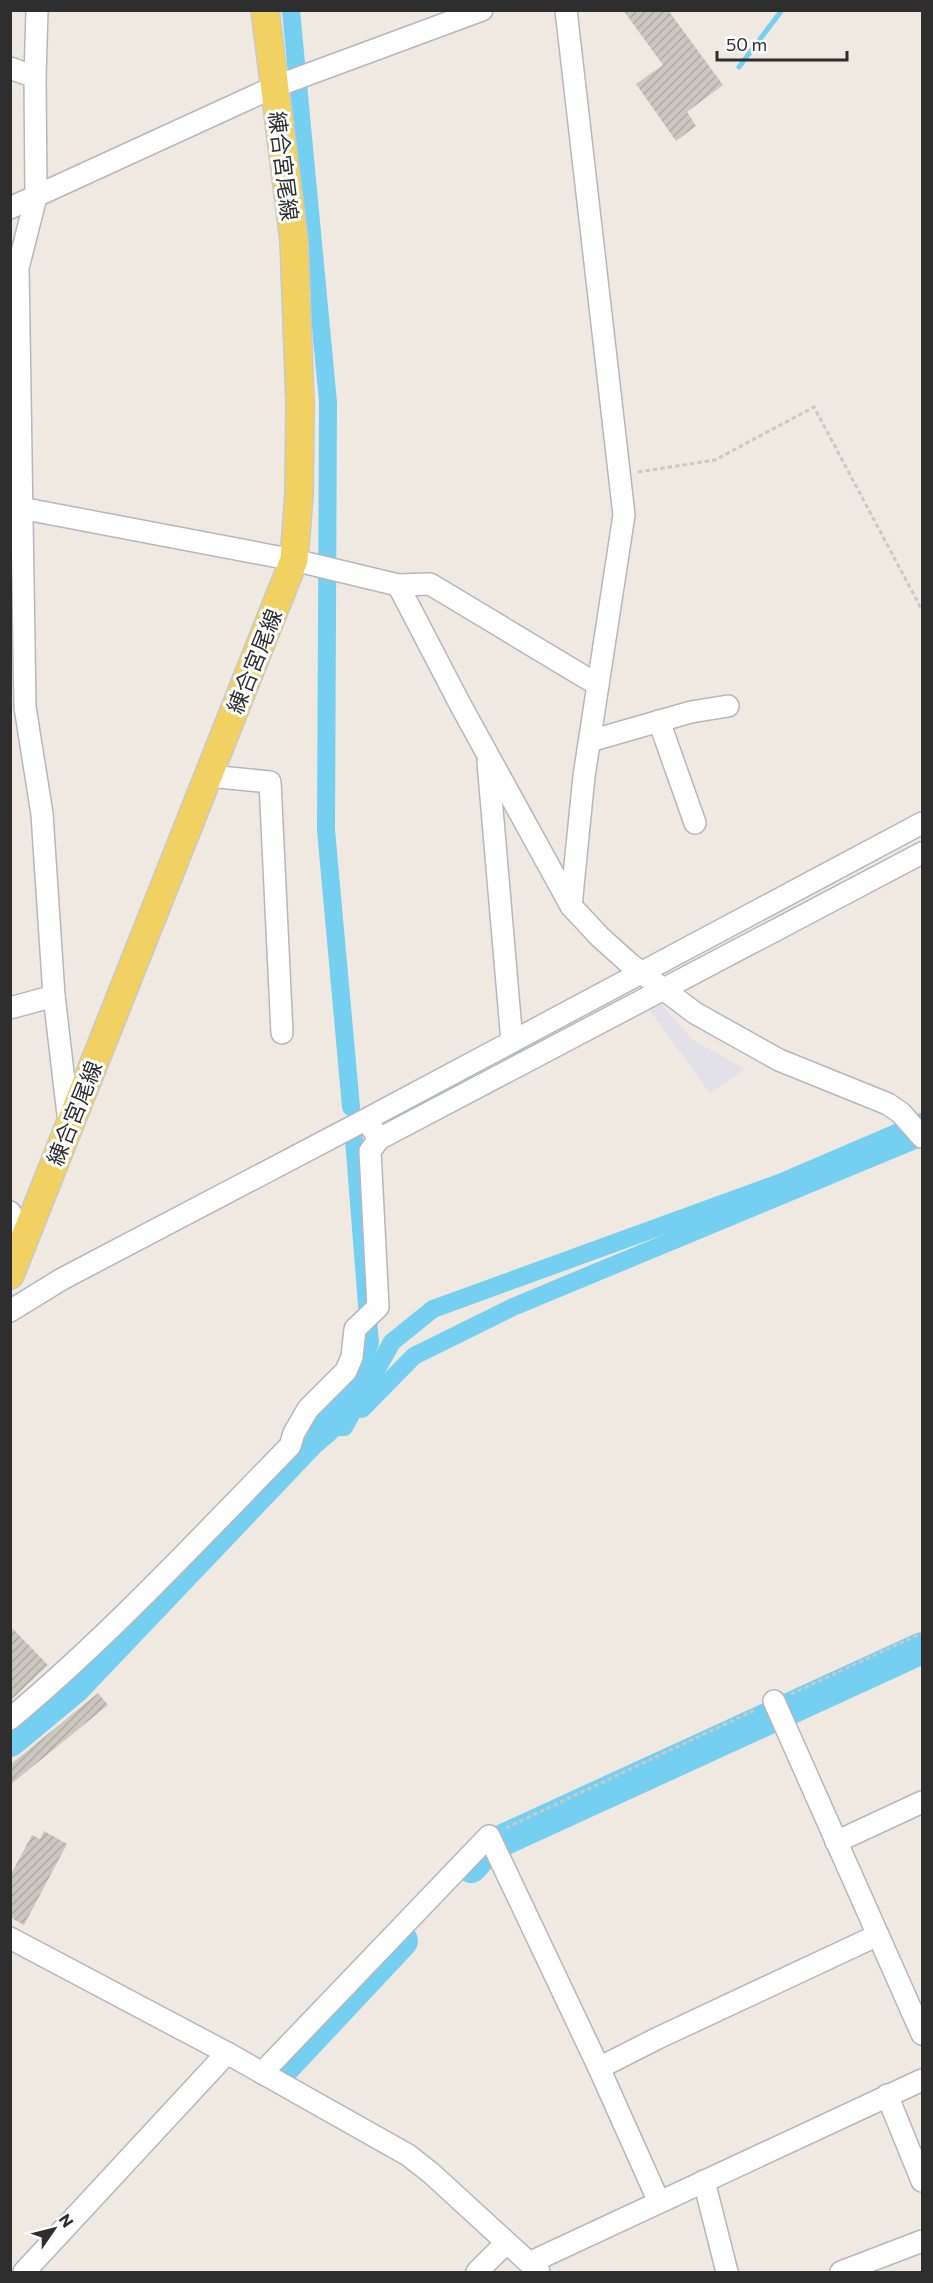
<svg xmlns="http://www.w3.org/2000/svg" width="933" height="2283" font-family="Commissioner,'Noto Sans JP',sans-serif">
<defs>
<pattern id="building-hatch" width="6" height="6" patternUnits="userSpaceOnUse" patternTransform="scale(1.5)"><rect width="6" height="6" fill="#cbc7bf"/><path d="M-1 1l2-2M0 6l6-6M5 7l2-2" fill="none" stroke="#afaba4"/></pattern>
</defs>
<rect width="100%" height="100%" fill="#efe9e1"/>
<path fill="#e3e1e8" d="M659,1002L693,1040L745,1069L710,1093L648,1008Z"/>
<g fill="none" stroke-linecap="round" stroke-linejoin="round">
<path stroke="#75cff0" stroke-width="5" d="M739,67L782,10"/>
<g stroke="#75cff0" stroke-width="18">
<path d="M291,10L328,402L326,830L351,1107"/>
<path d="M347,1398L370,1343L354,1139"/>
<path d="M362,1409L414,1356L513,1307L922,1137"/>
<path d="M324,1428L344,1427L392,1342L433,1309L782,1182L922,1122"/>
</g>
<g stroke="#75cff0" stroke-width="32">
<path d="M10,1741L74,1688L309,1441L324,1428L347,1398"/>
<path d="M471,1867L490,1846L922,1648"/>
<path d="M284,2067L402,1941"/>
</g>
</g>
<g fill="url(#building-hatch)">
<path d="M623,10H668L723,85L687,112L696,126L676,141L636,84L663,65Z"/>
<path d="M10,1626L48,1665L10,1701Z"/>
<path d="M98,1693L108,1705L10,1785V1765Z"/>
<path d="M44,1831L67,1844L24,1925L10,1917V1876L32,1835L40,1839Z"/>
</g>
<g fill="none" stroke-linecap="round" stroke-linejoin="round">
<g stroke="#b4b7c1" stroke-width="24">
<g id="minor">
<path d="M37,10L35,77L36,197L18,268L25,707L42,814L54,996L69,1123"/>
<path d="M566,10L624,515L584,776L571,906"/>
<path d="M10,68L35,77"/>
<path d="M10,208L274,87L482,10"/>
<path d="M10,506L294,560L398,585L430,584L598,685"/>
<path d="M398,585L461,706L571,906L600,937L630,964L695,1013L779,1060L888,1104L901,1113L922,1137"/>
<path d="M659,721L695,823"/>
<path d="M590,741L691,712L728,706"/>
<path d="M488,762L512,1042"/>
<path d="M209,776L270,782L282,1033"/>
<path d="M10,1008L54,996"/>
<path d="M372,1128L379,1139L922,853"/>
<path d="M10,1212L23,1246"/>
<path d="M10,1311L62,1279L367,1119L922,823"/>
<path d="M774,1701L922,2034"/>
<path d="M10,1719C110,1635 199,1539 290,1446L294,1433L308,1409L346,1371L352,1357L355,1329L378,1307L370,1151L379,1139"/>
<path d="M836,1842L922,1802"/>
<path d="M10,1938L227,2053L408,2155L431,2173L539,2272"/>
<path d="M599,2068L658,2038L878,1935"/>
<path d="M262,2073L489,1836L599,2068L659,2202"/>
<path d="M887,2095L922,2181"/>
<path d="M704,2181L727,2272"/>
<path d="M529,2263L922,2080"/>
<path d="M24,2272L227,2053"/>
<path d="M477,2272L506,2243"/>
<path d="M841,2272L922,2241"/>
</g>
</g>
<g stroke="#c9c9c9" stroke-width="30">
<path id="major" d="M10,1275L294,560L299,494L300,402L294,241L265,10"/>
</g>
<g stroke="#c9c9c9" stroke-width="3" stroke-dasharray="4.5 3" stroke-linecap="butt">
<path d="M638,472L715,460L814,407L922,610"/>
<path d="M791,1694L922,1633"/>
<path d="M506,1828L757,1709"/>
</g>
<use href="#minor" stroke="#fff" stroke-width="21"/>
<use href="#major" stroke="#f2d163" stroke-width="27"/>
</g>
<g text-anchor="middle" dominant-baseline="central" stroke-width="6" stroke-linejoin="round" paint-order="stroke">
<g font-size="22" fill="#2e2e2e" stroke="#fff">
<text transform="translate(284 166) rotate(83)">練合宮尾線</text>
<text transform="translate(254 661) rotate(-68)">練合宮尾線</text>
<text transform="translate(74 1113) rotate(-68)">練合宮尾線</text>
</g>
</g>
<rect width="933" height="2283" fill="none" stroke="#2e2e2e" stroke-width="24"/>
<g transform="translate(54 2229) rotate(55)" stroke="#ffffff" stroke-width="4.5" paint-order="stroke">
<path d="M0-4.5L10 22L0 15L-10 22Z" fill="#2e2e2e"/>
<text y="-9" font-size="16" font-weight="bold" text-anchor="middle" fill="#2e2e2e">N</text>
</g>
<path d="M717 51v9h130v-9" fill="none" stroke="#2e2e2e" stroke-width="3"/>
<text x="726" y="51" font-size="18" fill="#2e2e2e" stroke="#ffffff" stroke-width="4.5" paint-order="stroke">50 m</text>
</svg>
